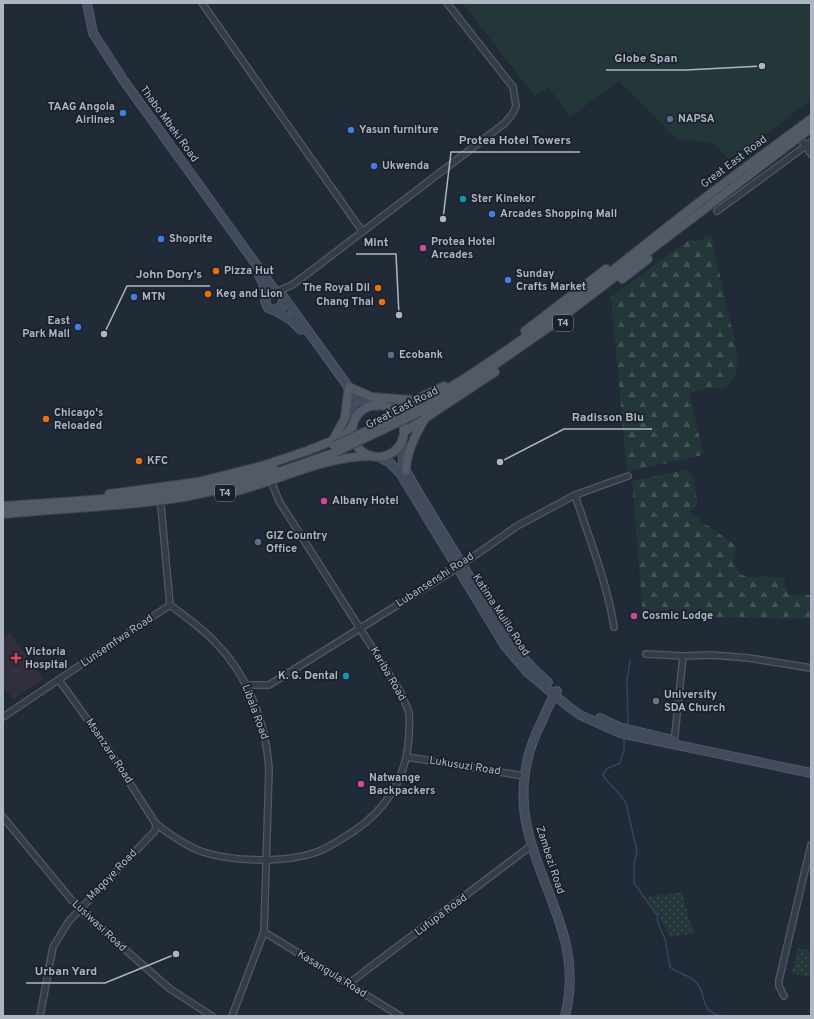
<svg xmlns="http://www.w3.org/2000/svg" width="814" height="1019" font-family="Overpass,sans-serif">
<defs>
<pattern id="grass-dots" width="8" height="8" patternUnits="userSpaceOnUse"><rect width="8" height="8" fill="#233739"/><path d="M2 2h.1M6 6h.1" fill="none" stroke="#405254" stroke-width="1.8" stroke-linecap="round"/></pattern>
<pattern id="forest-firs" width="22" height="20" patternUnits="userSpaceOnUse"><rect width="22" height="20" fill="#233739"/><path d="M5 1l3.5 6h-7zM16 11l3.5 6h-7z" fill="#405254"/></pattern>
</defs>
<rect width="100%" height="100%" fill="#212a37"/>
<path fill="#312f3c" d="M10,633L43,679L13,699L3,686V638Z"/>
<g fill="url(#grass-dots)">
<path d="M682,892L689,919L695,933L671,937L647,897Z"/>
<path d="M798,948L811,951V977L792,973Z"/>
</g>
<g fill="url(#forest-firs)">
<path d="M711,235L738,357L735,376L725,388L703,389L690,393L703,455L627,472L611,297L689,240L697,241Z"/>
<path d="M685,470L693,477L698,504L689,512L736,546L733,563L741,575C757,579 768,575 784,578L788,595H811V619L643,616L632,481Z"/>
</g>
<path fill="#233739" d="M462,3H811V100L747,148L728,159L715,144L686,140L679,142L619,81L570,117L548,87L535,96Z"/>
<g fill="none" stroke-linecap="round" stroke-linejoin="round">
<g stroke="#35455e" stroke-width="1.5">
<path d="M628,723L627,680L630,660"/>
<path d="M624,739V750L620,763L606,769L603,775C609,786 621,792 626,804L637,851L634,865V883L657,915L658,923L665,939L670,967C678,974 691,975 697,983C707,996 700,1013 722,1016"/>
</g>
<g stroke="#515965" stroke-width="8">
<g id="street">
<path d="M202,3L362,231"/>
<path d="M799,137L811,154"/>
<path d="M717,211L811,142"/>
<path d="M276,292L292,285L307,274L505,123L513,113L516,106L513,87L447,3"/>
<path d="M575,495C589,538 607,582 614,627"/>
<path d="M161,506L170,605C186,617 202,628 215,642C248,675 266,723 269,769L264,932L232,1016"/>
<path d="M646,654L683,656"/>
<path d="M59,680L105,744L156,824"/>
<path d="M245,685H269L457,568L517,526L575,495L628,476"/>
<path d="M3,717L170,605"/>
<path d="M674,744L683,656L712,655L749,658L811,668"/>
<path d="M407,757L524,776"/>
<path d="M3,817L79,909L170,989L212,1016"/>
<path d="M156,824C171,835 186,846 203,852C234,862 286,863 317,852C326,849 335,843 343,838C379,817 403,788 408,746C409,736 410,723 409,713C407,706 403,699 401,693L279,501L271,481"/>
<path d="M264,932L400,1016"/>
<path d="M348,984L532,845"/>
<path d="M784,996L779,986V980L811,845"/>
<path d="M40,1016L53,947L69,921L150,836L155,831L156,824"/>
</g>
</g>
<g stroke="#515965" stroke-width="10">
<g id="secondary">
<path d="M87,3L93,33L124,81L276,292"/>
<path d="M259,275L263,283L266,298"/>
<path d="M283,300L282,306L274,310L268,308L265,301C266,292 275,289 282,295L355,396L364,403L377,406"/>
<path d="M274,310L291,320L301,330"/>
<path d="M348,391L353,407L354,421"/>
<path d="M402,440L403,465C421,499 442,531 462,564C487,606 510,651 548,682"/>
<path d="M379,457L389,462L400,473L505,646L528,673L569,707L580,715L620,733L811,773"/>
<path d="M557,691C551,700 546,711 542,721C525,754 519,790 527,827C542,895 584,942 565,1016"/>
<path d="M600,718L619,727L673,740"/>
</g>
</g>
<g stroke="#3d4551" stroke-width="10">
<g id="primary">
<path d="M622,279L648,259"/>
<path d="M525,331L606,269"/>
<path d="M349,387L372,397L412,400"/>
<circle cx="378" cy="431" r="26"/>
<path d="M417,407C508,356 589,289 670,225C716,188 764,154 811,119"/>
<path d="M390,409L402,406L444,386"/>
<path d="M420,412L473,380L549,327L811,128"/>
<path d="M404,432L495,372"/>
<path d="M333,440L345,418L348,392"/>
<path d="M406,471C406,452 416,433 426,417"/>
<path d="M109,494L198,482L265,465L307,451L342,437L347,433L353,425"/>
<path d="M224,494C273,484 322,456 371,456"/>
<path d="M3,506C96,499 183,498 273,468"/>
<path d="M3,514C69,507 135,507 199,494C246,484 291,468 336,452"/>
</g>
</g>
<use href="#street" stroke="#343c48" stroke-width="5.5"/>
<use href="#secondary" stroke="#424b5a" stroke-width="8"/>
<use href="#primary" stroke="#525a68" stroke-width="8"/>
<g stroke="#3d4551" stroke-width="10" stroke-linecap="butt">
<g id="primary-bridge">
<path d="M334,446L417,407"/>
<path d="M336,452L420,412"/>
</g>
</g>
<use href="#primary-bridge" stroke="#525a68" stroke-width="8"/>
</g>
<g fill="#3f7fe0" stroke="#1a212c" stroke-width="1.5">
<circle cx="123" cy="113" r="4"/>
<circle cx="351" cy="130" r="4"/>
<circle cx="374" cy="166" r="4"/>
<circle cx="492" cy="214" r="4"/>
<circle cx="161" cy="239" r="4"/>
<circle cx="508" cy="280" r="4"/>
<circle cx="134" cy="297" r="4"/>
<circle cx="78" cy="327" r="4"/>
</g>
<g fill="#5c6f8a" stroke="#1a212c" stroke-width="1.5">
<circle cx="670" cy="119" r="4"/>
<circle cx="391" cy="355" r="4"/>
<circle cx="258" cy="542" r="4"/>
</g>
<g fill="#0f9aa8" stroke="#1a212c" stroke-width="1.5">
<circle cx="463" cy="199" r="4"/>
<circle cx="346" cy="676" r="4"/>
</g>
<g fill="#d1479c" stroke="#1a212c" stroke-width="1.5">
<circle cx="423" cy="248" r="4"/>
<circle cx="324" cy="501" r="4"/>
<circle cx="634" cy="616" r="4"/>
<circle cx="361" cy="784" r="4"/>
</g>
<g fill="#e8710a" stroke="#1a212c" stroke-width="1.5">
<circle cx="216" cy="271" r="4"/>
<circle cx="378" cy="288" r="4"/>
<circle cx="208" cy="294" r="4"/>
<circle cx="382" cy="302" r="4"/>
<circle cx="46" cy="419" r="4"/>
<circle cx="139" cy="461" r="4"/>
</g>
<path fill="#e0444e" stroke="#1a212c" stroke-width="1.5" d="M14 652h4v4h4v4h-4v4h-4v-4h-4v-4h4z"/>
<circle fill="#6b7280" stroke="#1a212c" stroke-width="1.5" cx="656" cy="701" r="4"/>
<g text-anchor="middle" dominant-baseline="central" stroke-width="3.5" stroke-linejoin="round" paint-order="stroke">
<g fill="#1a212c" stroke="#828996" stroke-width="1">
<rect x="553" y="315" width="20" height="16" rx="3"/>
<rect x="215" y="485" width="20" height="16" rx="3"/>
</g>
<g font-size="10" font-weight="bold" fill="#aeb6c4">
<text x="563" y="323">T4</text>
<text x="225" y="493">T4</text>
</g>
<g font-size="11" font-weight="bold" fill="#aeb6c4" stroke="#1a212c" text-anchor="start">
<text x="115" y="107" text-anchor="end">TAAG Angola<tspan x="115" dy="13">Airlines</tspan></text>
<text x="678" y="119">NAPSA</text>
<text x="359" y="130">Yasun furniture</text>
<text x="382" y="166">Ukwenda</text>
<text x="471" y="199">Ster Kinekor</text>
<text x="500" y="214">Arcades Shopping Mall</text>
<text x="169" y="239">Shoprite</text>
<text x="431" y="242">Protea Hotel<tspan x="431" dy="13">Arcades</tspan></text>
<text x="224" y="271">Pizza Hut</text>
<text x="516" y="274">Sunday<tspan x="516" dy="13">Crafts Market</tspan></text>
<text x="370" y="288" text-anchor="end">The Royal Dil</text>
<text x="216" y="294">Keg and Lion</text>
<text x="142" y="297">MTN</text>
<text x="374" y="302" text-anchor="end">Chang Thai</text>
<text x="70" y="321" text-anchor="end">East<tspan x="70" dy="13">Park Mall</tspan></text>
<text x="399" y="355">Ecobank</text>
<text x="54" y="413">Chicago's<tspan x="54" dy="13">Reloaded</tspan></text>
<text x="147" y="461">KFC</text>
<text x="332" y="501">Albany Hotel</text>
<text x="266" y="536">GIZ Country<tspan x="266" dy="13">Office</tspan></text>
<text x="642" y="616">Cosmic Lodge</text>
<text x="25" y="652">Victoria<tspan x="25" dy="13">Hospital</tspan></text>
<text x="338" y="676" text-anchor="end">K. G. Dental</text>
<text x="664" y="695">University<tspan x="664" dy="13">SDA Church</tspan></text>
<text x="369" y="778">Natwange<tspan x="369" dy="13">Backpackers</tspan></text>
</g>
<g font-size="11" fill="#aeb6c4" stroke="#1a212c">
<text transform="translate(169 124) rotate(54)">Thabo Mbeki Road</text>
<text transform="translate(734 162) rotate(-37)">Great East Road</text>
<text transform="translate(402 408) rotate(-27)">Great East Road</text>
<text transform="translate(435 580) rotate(-33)">Lubansenshi Road</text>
<text transform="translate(501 615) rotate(57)">Katima Mulilo Road</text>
<text transform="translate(117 641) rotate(-34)">Lunsemfwa Road</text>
<text transform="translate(388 674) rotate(60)">Kariba Road</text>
<text transform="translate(255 712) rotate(70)">Libala Road</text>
<text transform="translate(109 751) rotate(56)">Msanzara Road</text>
<text transform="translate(465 766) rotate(9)">Lukusuzi Road</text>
<text transform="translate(550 860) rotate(72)">Zambezi Road</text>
<text transform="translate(112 875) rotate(-46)">Magoye Road</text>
<text transform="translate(441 915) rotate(-37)">Lufupa Road</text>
<text transform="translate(99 926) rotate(43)">Lusiwasi Road</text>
<text transform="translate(332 974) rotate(32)">Kasangula Road</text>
</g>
</g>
<path fill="none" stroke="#aeb6c4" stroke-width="1.5" d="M762 66L686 70H606M443 219L451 152H580M399 315L396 254H356M104 334L127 286H210M500 462L564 429H652M176 954L105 983H26"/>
<g fill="#aeb6c4" stroke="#1a212c" stroke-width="1.5">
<circle cx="762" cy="66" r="4"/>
<circle cx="443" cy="219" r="4"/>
<circle cx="399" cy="315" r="4"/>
<circle cx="104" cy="334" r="4"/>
<circle cx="500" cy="462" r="4"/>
<circle cx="176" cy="954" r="4"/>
</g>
<g font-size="12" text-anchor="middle" font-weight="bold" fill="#aeb6c4" stroke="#1a212c" stroke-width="3.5" stroke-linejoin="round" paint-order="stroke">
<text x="646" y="62">Globe Span</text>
<text x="515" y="144">Protea Hotel Towers</text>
<text x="376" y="246">Mint</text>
<text x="169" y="278">John Dory's</text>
<text x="608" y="421">Radisson Blu</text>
<text x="66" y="975">Urban Yard</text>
</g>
<rect width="814" height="1019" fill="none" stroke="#aeb6c4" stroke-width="8"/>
</svg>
